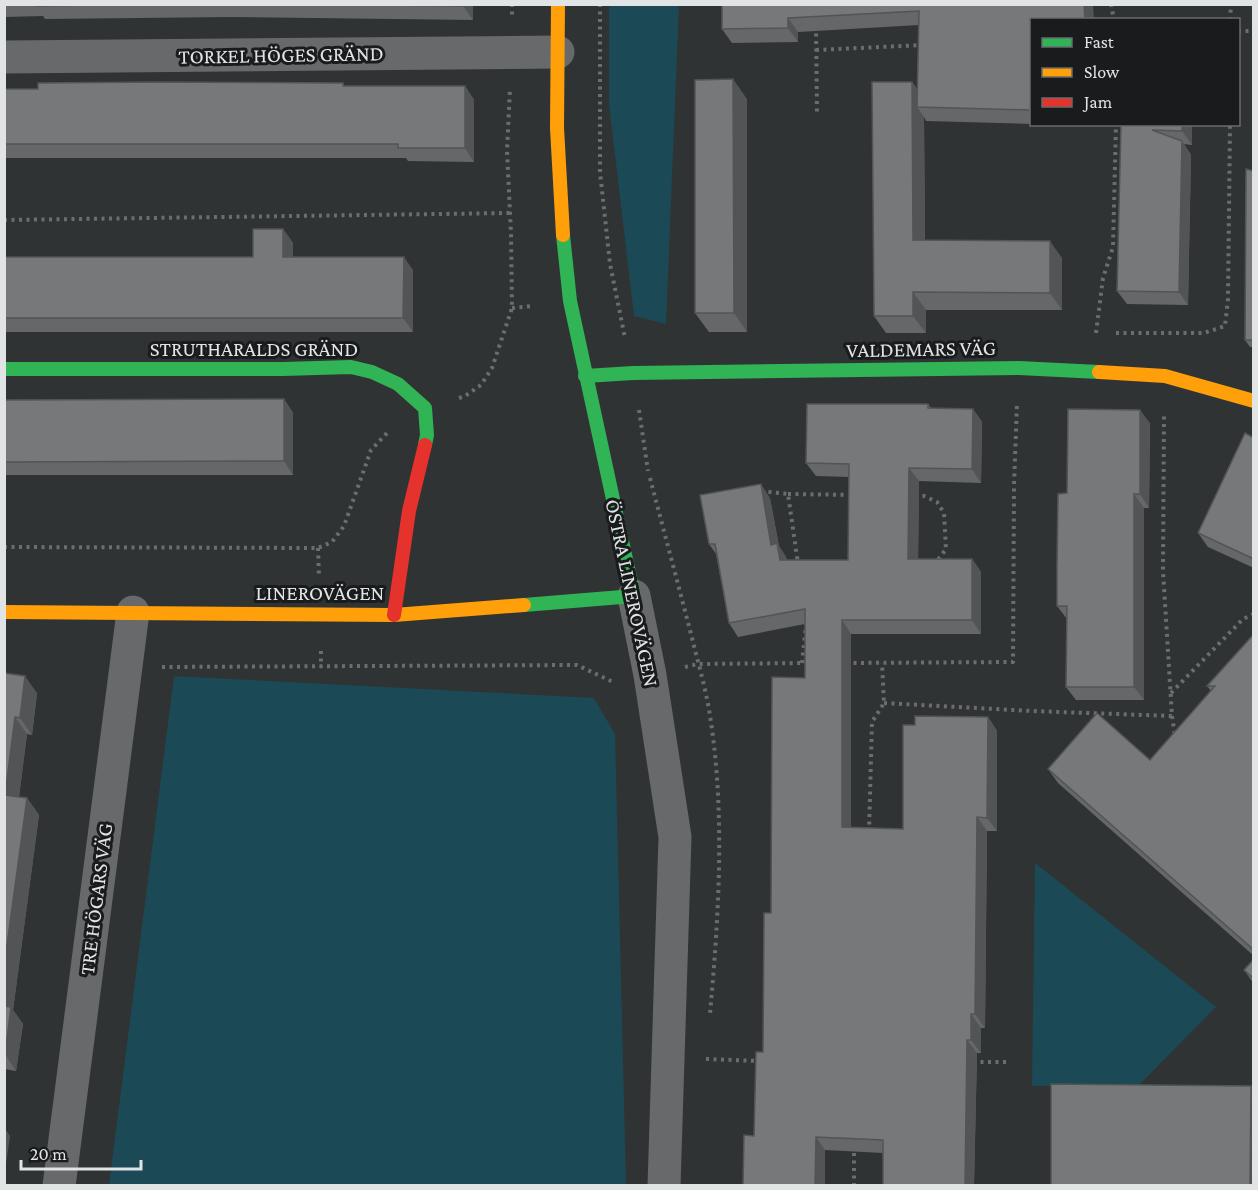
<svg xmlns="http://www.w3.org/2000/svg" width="1258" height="1190" font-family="'Crimson Pro',serif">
<rect width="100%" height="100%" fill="#303334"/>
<g fill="#1b4955">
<path d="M609,5H679L666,324L634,316L609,104Z"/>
<path d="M174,676L594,698L615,734L626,1185H109Z"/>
<path d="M1035,863L1216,1007L1138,1086H1032Z"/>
</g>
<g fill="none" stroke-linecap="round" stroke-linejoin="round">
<g stroke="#6b6d6e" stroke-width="4" stroke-dasharray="3 4.5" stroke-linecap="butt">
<path d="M512,4V16"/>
<path d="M600,4V172L610,264L625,338"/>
<path d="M1111,4L1114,20"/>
<path d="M1230,20L1231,4"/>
<path d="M816,26L817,112"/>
<path d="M1238,31H1254"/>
<path d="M816,50L923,45"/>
<path d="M4,220L510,213"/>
<path d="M512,308L532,306"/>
<path d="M1096,333L1103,278L1113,247L1116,124"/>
<path d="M1116,333H1204L1225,326L1228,299L1230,124"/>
<path d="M459,398L465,396L481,385L492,368L512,308L511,233L507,151L510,89"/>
<path d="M639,410L648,471"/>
<path d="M650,478C664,532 679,587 693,642C698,662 704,683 708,704C726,804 719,913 710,1014"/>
<path d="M761,491L788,494L798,564"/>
<path d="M788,494L853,495"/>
<path d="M915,496H924L937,502L944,513L946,549L937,561"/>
<path d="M4,547L318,548L332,542L344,526L371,450L388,432"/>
<path d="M318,548L319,578"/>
<path d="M321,651V667"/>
<path d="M802,663L806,625"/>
<path d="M846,663L1013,662L1014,485L1017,404"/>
<path d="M162,667L577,665L613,682"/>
<path d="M685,667L698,664L809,663"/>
<path d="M1171,693L1243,619L1254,614"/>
<path d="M884,703L1032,711L1172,716L1163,571L1164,414"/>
<path d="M1172,716L1175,736"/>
<path d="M869,832L872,722L884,703L882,663"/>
<path d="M706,1059L759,1061"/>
<path d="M973,1062H1006"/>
<path d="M854,1186V1148"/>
</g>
<g stroke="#67696a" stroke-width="33">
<path d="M4,57L558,52"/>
<path d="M634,596L650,675L675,837L664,1186"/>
<path d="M59,1186L133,612"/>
</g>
<g stroke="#30b455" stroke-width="14">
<path d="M4,369H283L351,367L372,372L398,384L425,408L427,435L425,445"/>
<path d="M585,376L633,373L1019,368L1099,372"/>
<path d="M524,605L634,596L570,301L563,235"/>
</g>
<g stroke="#ff9f0a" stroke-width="14">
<path d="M558,4L557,128L563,235"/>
<path d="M1099,372L1165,376L1254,401"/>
<path d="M4,612L394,615L524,605"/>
</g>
<path stroke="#e5322d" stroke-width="14" d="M394,615L409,511L425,445"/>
</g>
<g fill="#656768">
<path d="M4,4H473V20L231,17L45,19L43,16L4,17Z"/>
<path d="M722,4H1186V5H1093L1032,20V124L926,121L924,117L925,240L1062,258V310H926V333H886L874,316L912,82L917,89L919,25L798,32V42L732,43L722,29Z"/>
<path d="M343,83L345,86H465L474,100V162L408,161L406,158H4V89H38Z"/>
<path d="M747,99V332H709L695,313Z"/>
<path d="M1067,124H1192V145L1184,144L1191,155L1188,305L1127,304L1117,291L1121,126Z"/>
<path d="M1254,171V347H1250L1245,340Z"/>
<path d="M283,229L293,243V257L413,270V332H4V257H253Z"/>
<path d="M284,399L293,413V475H4V400Z"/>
<path d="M928,404L931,408L973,409L982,422L981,483L919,481L918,559H972L981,572V634H851V827L903,829L915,725L988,717L997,731V831H987L985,1028H981V1053H977L974,1185H883V1153L825,1150L754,1136L763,1052L771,913L805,678V624L738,637L729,623L716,554L709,544L770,498L779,546L786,557L787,560H848L849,477L816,476L806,463Z"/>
<path d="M1150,423L1149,508H1144V700H1076L1066,687L1067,619L1057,606L1067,493Z"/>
<path d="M1254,438V568L1208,547L1198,533Z"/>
<path d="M1254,634V956L1058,783L1048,769L1150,760L1211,691L1207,686Z"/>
<path d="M4,673L37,693L32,735L27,734L19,797L27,798L39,815L13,1010L23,1024L16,1071L4,1069Z"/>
<path d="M1254,959V984L1244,970Z"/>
</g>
<g fill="#535455">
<path d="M463,4H473V20L463,6Z"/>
<path d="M1084,4L1093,5L1094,20H1085Z"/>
<path d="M788,18L798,32V42L788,28Z"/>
<path d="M733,79L747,99V332L734,313Z"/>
<path d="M912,82L924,99L917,107L924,117L925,258L913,240Z"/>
<path d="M465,86L474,100V162L465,148Z"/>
<path d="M1182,124H1192V145L1182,131Z"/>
<path d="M1182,141L1191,155L1188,305L1179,292Z"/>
<path d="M283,229L293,243V271L283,257Z"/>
<path d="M1050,241L1062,258V310L1050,293Z"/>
<path d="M404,257L413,270V332L403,318Z"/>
<path d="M913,292L926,310V333L913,316Z"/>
<path d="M284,399L293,413V475L284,461Z"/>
<path d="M973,409L982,422L981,483L972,469Z"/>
<path d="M1140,410L1150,423L1149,508L1140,494Z"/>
<path d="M909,468L919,481L918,572L908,559Z"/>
<path d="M761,484L770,498L779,546L786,557L789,574L780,560L771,545Z"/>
<path d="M1134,494L1144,508V700L1134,687Z"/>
<path d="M972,559L981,572V634L972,620Z"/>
<path d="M842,620L851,634V840L842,827Z"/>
<path d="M25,676L37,693L32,735L20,718Z"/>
<path d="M15,717L27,734L17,812L5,795Z"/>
<path d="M988,717L997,731V831L987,818Z"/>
<path d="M27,798L39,815L13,1010L23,1024L16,1071L5,1054L4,967Z"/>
<path d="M977,817L987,831L985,1028L975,1014Z"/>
<path d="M971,1014L981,1028V1053L971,1040Z"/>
<path d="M967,1040L977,1053L974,1185H965Z"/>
<path d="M1251,1086L1254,1090V1185H1250Z"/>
<path d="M4,1127L10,1136L4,1178Z"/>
<path d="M816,1137L825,1150V1185H815Z"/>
</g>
<g fill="#767879" stroke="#535455" stroke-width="1.5">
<path d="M36,4H151L36,6Z"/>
<path d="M293,4H463V6Z"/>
<path d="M722,4H1084L1085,20H1032V110L917,107L919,11L788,18V28L722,29Z"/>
<path d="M733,79L734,313H695V80Z"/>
<path d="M157,82L343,83V86H465V148H398V144H4V89H38V83Z"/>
<path d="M872,82H912L913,240L1050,241V293L913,292V316H874Z"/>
<path d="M1121,124H1182V131L1152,130L1182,141L1179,292L1117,291Z"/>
<path d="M1246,169L1254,171V340H1245Z"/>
<path d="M253,229H283V257H404L403,318H4V257H253Z"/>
<path d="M284,399V461L4,462V400Z"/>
<path d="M807,404H928V408L973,409L972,469L909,468L908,559H972V620H842V827L903,829V725H915V716L988,717L987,818L977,817L975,1014H971V1040H967L965,1185H883V1140L816,1137L815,1185H743L744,1135L754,1136L756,1052H763L764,913H771L772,677L805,678V609L729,623L715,544H709L700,495L761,484L771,545L777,543L780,560H848L849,464L806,463Z"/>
<path d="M1068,409L1140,410V494H1134V687H1066L1067,606H1057V566L1058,494L1067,493Z"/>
<path d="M1245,433L1254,438V559L1198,533Z"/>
<path d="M1254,634V950L1048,769L1097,713L1150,760L1215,686H1207Z"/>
<path d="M4,673L25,676L20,718L15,717L5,795L27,798L4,967Z"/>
<path d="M1254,959V979L1244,970Z"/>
<path d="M4,1006L11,1007L5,1054H4Z"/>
<path d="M1051,1084L1251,1086L1250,1185H1051Z"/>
</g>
<g text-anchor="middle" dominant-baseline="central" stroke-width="6" stroke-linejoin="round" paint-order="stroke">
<g font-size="21" fill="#e1e4e5" stroke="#191b1c">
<text transform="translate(281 55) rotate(-1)">TORKEL HÖGES GRÄND</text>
<text x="254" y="349">STRUTHARALDS GRÄND</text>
<text transform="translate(921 349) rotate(-1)">VALDEMARS VÄG</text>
<text x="320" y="593">LINEROVÄGEN</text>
<text transform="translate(632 593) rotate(78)">ÖSTRA LINEROVÄGEN</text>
<text transform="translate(96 899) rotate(-83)">TRE HÖGARS VÄG</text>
</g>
</g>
<rect width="1258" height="1190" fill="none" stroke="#e1e4e5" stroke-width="12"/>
<rect x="1030" y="18" width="210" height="108" fill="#191b1c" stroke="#696b6c" stroke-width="1.5"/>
<rect x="1042" y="38" width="30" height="9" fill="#30b455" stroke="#696b6c" stroke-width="1.5"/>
<text x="1084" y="48" font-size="18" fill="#e1e4e5">Fast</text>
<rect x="1042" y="68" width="30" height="9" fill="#ff9f0a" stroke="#696b6c" stroke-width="1.5"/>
<text x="1084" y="78" font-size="18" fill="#e1e4e5">Slow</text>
<rect x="1042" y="98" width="30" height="9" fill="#e5322d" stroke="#696b6c" stroke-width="1.5"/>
<text x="1084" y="108" font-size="18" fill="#e1e4e5">Jam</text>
<path d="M21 1160v9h120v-9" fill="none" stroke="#e1e4e5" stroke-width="3"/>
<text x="30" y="1160" font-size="18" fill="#e1e4e5" stroke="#191b1c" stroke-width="4.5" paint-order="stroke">20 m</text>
</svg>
